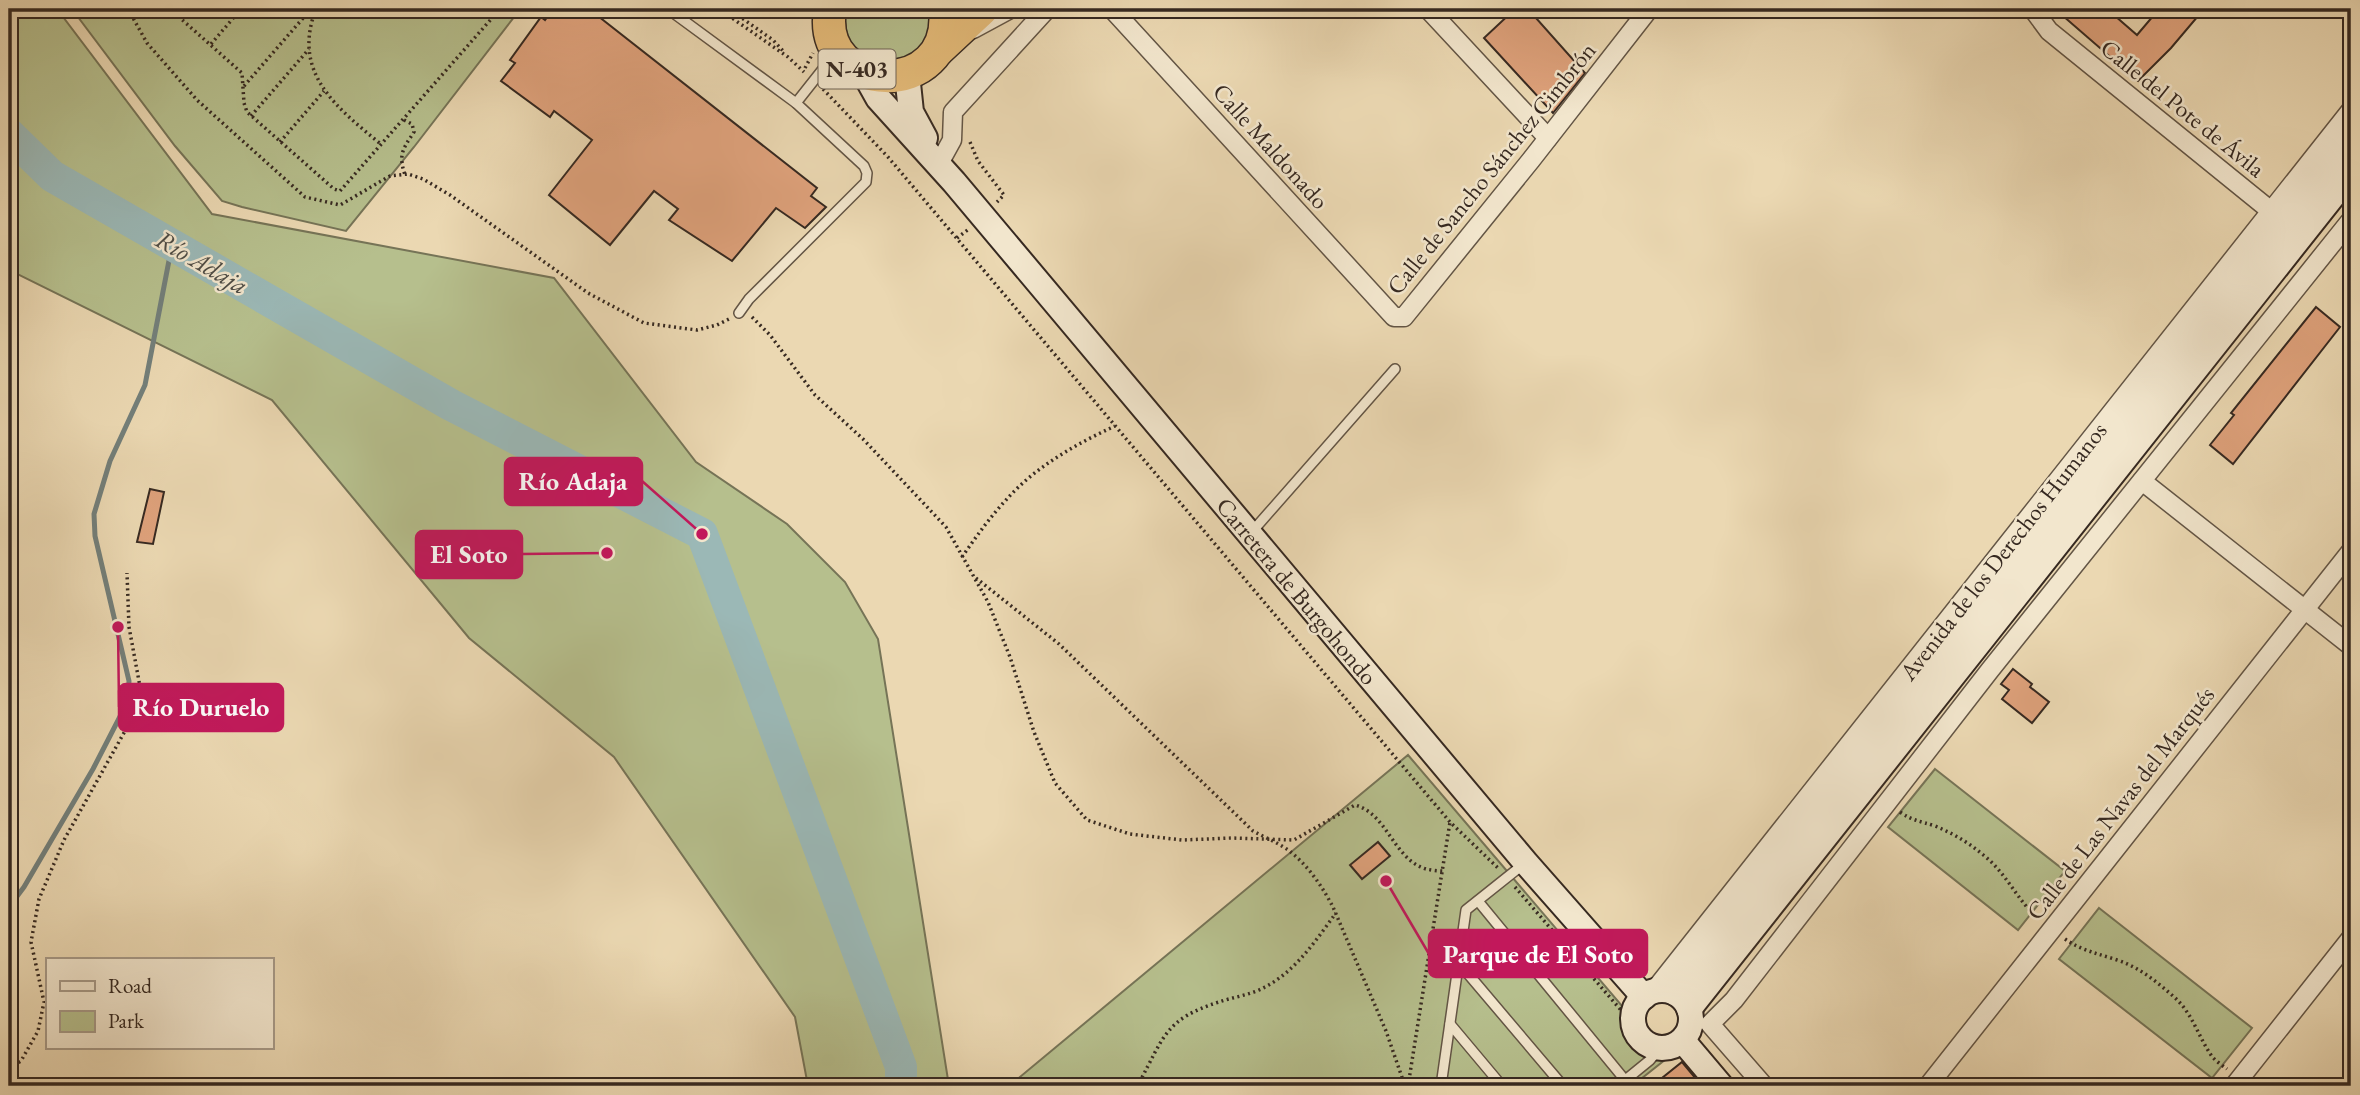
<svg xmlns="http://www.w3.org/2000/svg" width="2360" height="1095" font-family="'EB Garamond',serif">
<rect width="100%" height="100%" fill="#ebd8b2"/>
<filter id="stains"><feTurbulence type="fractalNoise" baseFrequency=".00286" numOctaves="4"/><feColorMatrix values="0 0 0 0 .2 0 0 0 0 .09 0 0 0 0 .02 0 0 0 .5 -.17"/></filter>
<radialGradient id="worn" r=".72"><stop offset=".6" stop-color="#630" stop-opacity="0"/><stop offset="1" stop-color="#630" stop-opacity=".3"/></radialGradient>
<g fill="#b6bf8d" stroke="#767457" stroke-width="2">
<path d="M9,9H57L212,214L554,278L696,462L787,524L845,582L878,639L949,1086H808L795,1017L614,757L469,638L272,400L9,270Z"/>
<path d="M72,9H513L518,12L414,147L346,231L242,207L222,201L175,146Z"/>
<path d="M844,9H931L929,36L913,56L876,62C846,44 847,43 844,9Z"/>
<path d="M1408,755L1622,1006L1627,1032L1646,1058L1658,1056L1666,1059L1632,1086H1009Z"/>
<path d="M1935,769L2065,871L2018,930L1888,827Z"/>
<path d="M2099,908L2252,1028L2212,1078L2059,959Z"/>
</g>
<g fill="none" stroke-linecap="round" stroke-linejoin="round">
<path stroke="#737f7a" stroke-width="5" d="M9,907L24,887L93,769L128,701L129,681L95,536L94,514L110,461L145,385L172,245"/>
<path stroke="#9bb8b6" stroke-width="32" d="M9,134L52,176L451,405L702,534L901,1067V1086"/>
</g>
<g fill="#dfa27c" stroke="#362921" stroke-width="2">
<path d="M553,9H589L817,188L811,196L826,207L805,228L776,208L732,261L669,220L678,209L654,191L610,245L549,195L592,140L554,111L550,117L501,81L515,63L510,60L541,17L545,20Z"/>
<path d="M1515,9H1528L1585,73L1553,113L1484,38Z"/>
<path d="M2055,9H2107L2137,35L2159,9H2204L2171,48L2138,81Z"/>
<path d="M2316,307L2340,327L2233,464L2210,445L2234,415L2231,413Z"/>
<path d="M150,489L164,492L153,544L137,542Z"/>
<path d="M2013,669L2032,684L2030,687L2049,702L2032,723L2002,699L2009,690L2001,684Z"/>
<path d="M1378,842L1390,856L1362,879L1350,865Z"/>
<path d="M1682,1062L1702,1086H1652Z"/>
</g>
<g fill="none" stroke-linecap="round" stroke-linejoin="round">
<g stroke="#635545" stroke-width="12">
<g id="lane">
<path d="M668,9L796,103L864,166L867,173L866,182L749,299L739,313"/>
<path d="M796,103L834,55"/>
<path d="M1250,534L1395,369"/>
<path d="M1478,901L1625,1080"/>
<path d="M1458,962L1563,1086"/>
<path d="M1450,1024L1502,1086"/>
<path d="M1691,1024H1710"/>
<path d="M1441,1086L1466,910L1525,863"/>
<path d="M1618,1086L1650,1060L1659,1049"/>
</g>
</g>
<g stroke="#635545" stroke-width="21">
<g id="street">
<path d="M1112,9L1394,317H1404L1531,160L1649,9"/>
<path d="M1428,9L1548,138"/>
<path d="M2035,9V12L2049,31L2271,211"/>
<path d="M973,29L1010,9"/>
<path d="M941,160L952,140L953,112L1047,9"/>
<path d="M2142,481L2351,646"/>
<path d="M1653,992L2351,110"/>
<path d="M1764,1086L1710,1024L1734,1000L1990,670L2351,220"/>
<path d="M1928,1086L2351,551"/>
<path d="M2234,1086L2351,938"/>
</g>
</g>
<g stroke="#362921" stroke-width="28">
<g id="secondary">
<path d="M864,73L878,98L954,182L1526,863L1644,997"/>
<path d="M907,74L911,112L925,138"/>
<circle cx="1662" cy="1019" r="29"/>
<path d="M1675,993L2351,141"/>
<path d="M1689,1009L2351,173"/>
<path d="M1683,1041L1721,1086"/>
</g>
</g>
<g stroke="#362921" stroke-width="35">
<g id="highway">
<path d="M830,9C816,96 955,101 945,9"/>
<path d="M938,50L982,9"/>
</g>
</g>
<g stroke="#362921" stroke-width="3.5" stroke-dasharray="2 3.5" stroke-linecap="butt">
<path d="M128,9L147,43L197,100L305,197L340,205L390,176L408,174L423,179L450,195L588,293L644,323L697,330L717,325L729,319"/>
<path d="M170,9L242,73L244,103L247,112L334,189L340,191L500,9"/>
<path d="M316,9C291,73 337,108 382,145"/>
<path d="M719,9L788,57L804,72"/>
<path d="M729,9L773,40L785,53"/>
<path d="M211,44L241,9"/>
<path d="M805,68L813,53"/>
<path d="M244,86L311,9"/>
<path d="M823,89L888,157L1450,822L1498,868"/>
<path d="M251,116L309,49"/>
<path d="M404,120L412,124L414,132C403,149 398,154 405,175"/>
<path d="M280,142L324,91"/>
<path d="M970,142L978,161L1004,195L997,202"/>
<path d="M957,238L969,229"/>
<path d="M752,317L770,335L815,395L863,439L946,527L988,602L1010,657L1034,732L1055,783L1087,820L1130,834L1182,840L1232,838L1294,840L1355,805C1388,814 1393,859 1426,869C1431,870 1437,871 1443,871"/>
<path d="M962,557C976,537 990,517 1006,500C1035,467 1076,444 1115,426"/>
<path d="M976,578L1059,644L1253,831C1266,838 1281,844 1292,853C1310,868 1323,888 1333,907L1386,1031L1405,1086"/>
<path d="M1900,812C1913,821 1920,821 1935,826C1952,833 1968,842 1982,854C2006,872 2017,900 2039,920"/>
<path d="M1515,887L1626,1016L1627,1030L1642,1050"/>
<path d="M2065,939C2082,951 2100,954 2120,961C2140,968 2157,982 2173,996C2192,1012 2198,1036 2211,1055C2215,1061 2222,1065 2227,1069"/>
<path d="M9,1068L21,1061L38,1031L44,1002L31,942L39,899L64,840L125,731L141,692L129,627L127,573"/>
<path d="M1135,1086L1139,1083C1164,1037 1165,1019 1219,1002C1233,997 1251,995 1265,987C1296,971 1316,940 1336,913"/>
<path d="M1408,1086L1450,822"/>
<path d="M2350,1086L2351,1085"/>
</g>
<use href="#lane" stroke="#f2e6cd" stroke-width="9"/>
<use href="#street" stroke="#f2e6cd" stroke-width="18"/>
<use href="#secondary" stroke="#f2e6cd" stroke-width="24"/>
<use href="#highway" stroke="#e6bc79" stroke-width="32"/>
</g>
<g text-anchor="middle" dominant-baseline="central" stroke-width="5" stroke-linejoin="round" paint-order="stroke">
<rect fill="#f2e6cd" stroke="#6e6255" stroke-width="2" x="818.5" y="49.5" width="77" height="39" rx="5"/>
<g font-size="23" font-weight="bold" fill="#362921">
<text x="857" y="69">N-403</text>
</g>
<g font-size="24" fill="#362921" stroke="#f2e6cd">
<text transform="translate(2183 108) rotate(39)">Calle del Pote de Ávila</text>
<text transform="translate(1271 146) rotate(48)">Calle Maldonado</text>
<text transform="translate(1491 168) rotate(-51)">Calle de Sancho Sánchez Cimbrón</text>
<text transform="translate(2003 551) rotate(-52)">Avenida de los Derechos Humanos</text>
<text transform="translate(1297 591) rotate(50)">Carretera de Burgohondo</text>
<text transform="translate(2120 803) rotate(-52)">Calle de Las Navas del Marqués</text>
</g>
<g font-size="26" font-style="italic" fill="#4f4d46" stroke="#f2e6cd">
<text transform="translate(202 262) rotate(30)">Río Adaja</text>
</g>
</g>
<path fill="none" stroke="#c2185b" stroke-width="2.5" d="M702 534L642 481M607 553L522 554M118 627L119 707M1386 881L1429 954"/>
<g fill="#c2185b" stroke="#f2e6cd" stroke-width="2.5">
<circle cx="702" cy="534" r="7"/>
<circle cx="607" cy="553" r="7"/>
<circle cx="118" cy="627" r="7"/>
<circle cx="1386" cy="881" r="7"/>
</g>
<g fill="#c2185b" stroke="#c2185b" stroke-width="2.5">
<rect x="505" y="458" width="137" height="47" rx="7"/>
<rect x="416" y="531" width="106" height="47" rx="7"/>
<rect x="119" y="684" width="164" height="47" rx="7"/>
<rect x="1429" y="930" width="218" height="47" rx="7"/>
</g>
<g font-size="26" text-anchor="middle" font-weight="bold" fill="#fff">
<text x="573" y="490">Río Adaja</text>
<text x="469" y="563">El Soto</text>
<text x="201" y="716">Río Duruelo</text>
<text x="1538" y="963">Parque de El Soto</text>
</g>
<rect width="2360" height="1095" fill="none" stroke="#ebd8b2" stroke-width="35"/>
<rect x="10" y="10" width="2339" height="1074" fill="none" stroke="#362921" stroke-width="3.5"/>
<rect x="18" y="18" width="2325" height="1060" fill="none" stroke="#362921" stroke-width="2"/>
<rect x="46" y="958" width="228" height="91" fill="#f2e6cd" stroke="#a79a88" stroke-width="2"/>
<rect x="60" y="981" width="35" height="10" fill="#f2e6cd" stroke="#a79a88" stroke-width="2"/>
<text x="108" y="993" font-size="21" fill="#362921">Road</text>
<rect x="60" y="1011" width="35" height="21" fill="#b6bf8d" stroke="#a79a88" stroke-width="2"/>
<text x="108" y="1028" font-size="21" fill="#362921">Park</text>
<rect width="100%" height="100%" filter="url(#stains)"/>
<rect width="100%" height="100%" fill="url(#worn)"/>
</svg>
